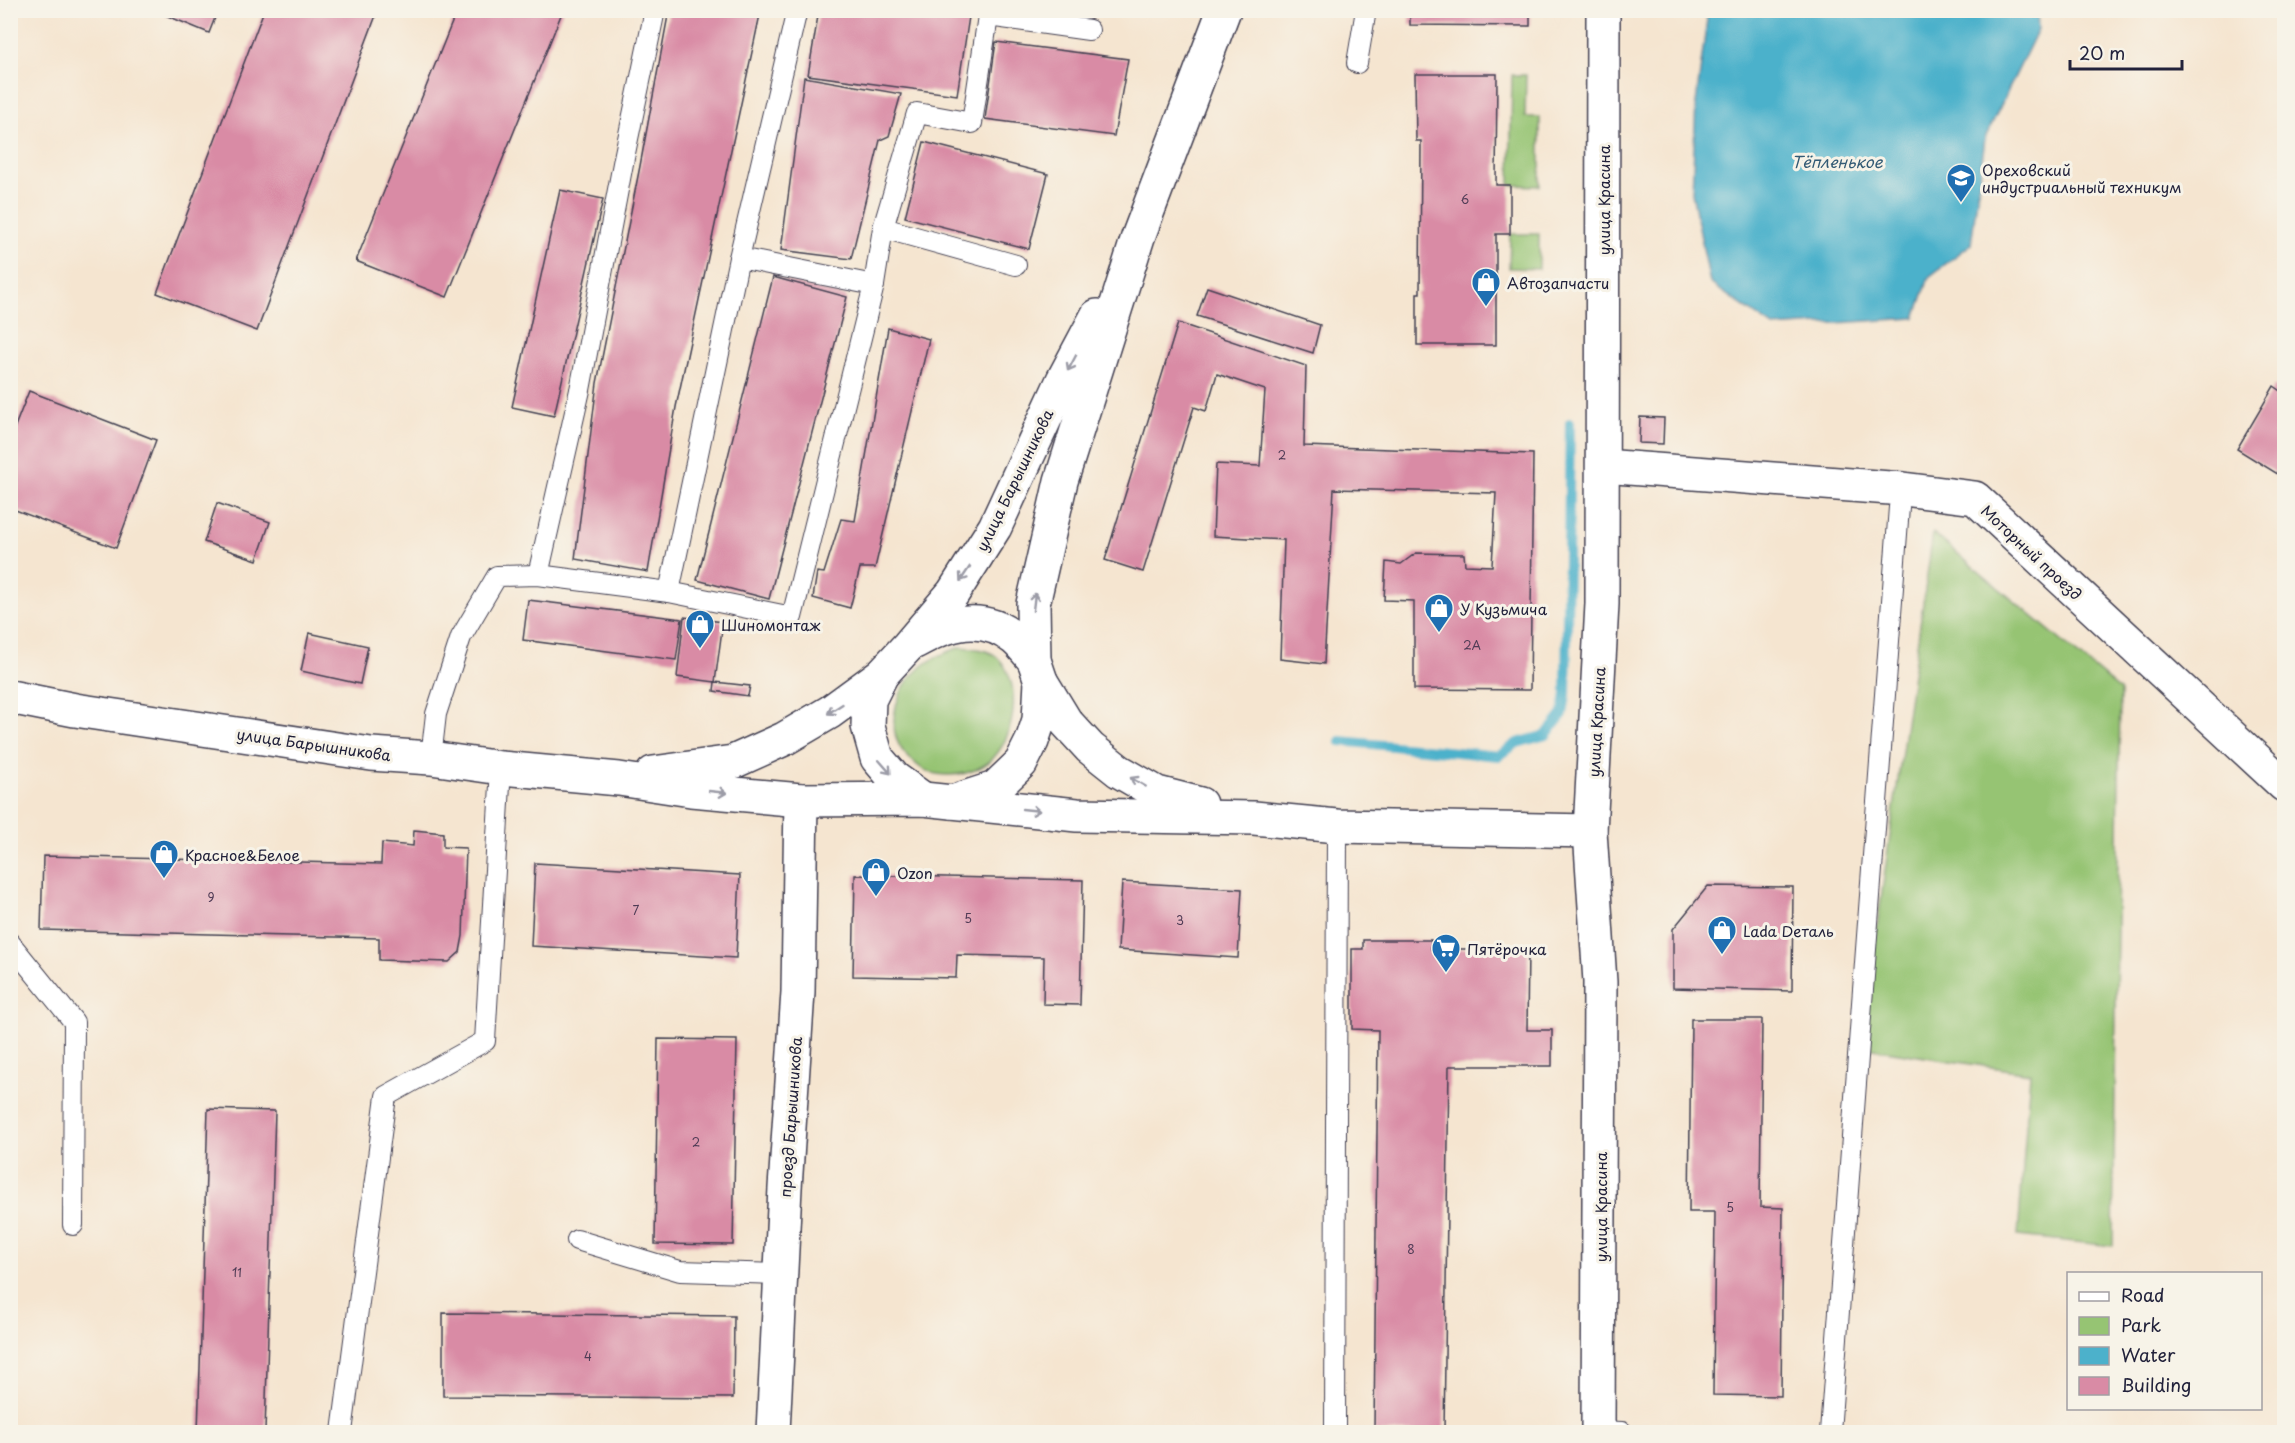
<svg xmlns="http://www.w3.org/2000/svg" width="2295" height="1443" font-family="'Playpen Sans',sans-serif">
<rect width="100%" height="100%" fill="#f7f3e8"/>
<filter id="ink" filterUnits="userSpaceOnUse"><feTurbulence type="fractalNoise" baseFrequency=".0167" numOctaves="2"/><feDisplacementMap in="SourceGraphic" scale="12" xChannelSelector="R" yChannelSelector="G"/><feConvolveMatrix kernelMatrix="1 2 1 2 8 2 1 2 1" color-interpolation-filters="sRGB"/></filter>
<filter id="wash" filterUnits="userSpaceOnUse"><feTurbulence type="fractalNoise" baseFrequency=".008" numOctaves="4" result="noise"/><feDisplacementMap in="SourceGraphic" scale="24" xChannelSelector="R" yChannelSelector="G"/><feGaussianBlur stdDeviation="1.35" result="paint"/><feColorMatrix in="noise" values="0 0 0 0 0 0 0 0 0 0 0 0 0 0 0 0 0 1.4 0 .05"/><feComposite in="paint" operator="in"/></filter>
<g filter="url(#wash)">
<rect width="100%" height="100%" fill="#f5e5d0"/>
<g fill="#96c473" stroke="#5c7357" stroke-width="1.5">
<path d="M1512,75H1526L1525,117H1540V186L1510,185Z"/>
<path d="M1510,234H1539V269L1509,268Z"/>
<path d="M1933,533L2120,690L2113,1246L2018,1236L2030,1073L1860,1047Z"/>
<path d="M961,647C972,648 987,649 996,656C1025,681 1016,747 983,766C973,772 960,775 948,775C936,775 924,772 915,763C911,759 905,755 902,750C885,724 897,687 920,668C932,658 946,652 961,647Z"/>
</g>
<path fill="#4cb1cb" stroke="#376a83" stroke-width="1.5" d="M1704,11H2037L2038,29L1985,138L1971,244L1929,277L1915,318L1773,327L1710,283L1692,193L1696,103L1707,19Z"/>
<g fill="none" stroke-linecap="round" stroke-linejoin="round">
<path stroke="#4cb1cb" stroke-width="10" d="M1340,741L1499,756L1517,743L1546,735L1563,714L1566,694L1570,423"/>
</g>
<g id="blocks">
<g fill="#d98ba5">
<path d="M153,10H218L209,33Z"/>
<path d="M264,10H378L257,331L157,293Z"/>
<path d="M457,10H563L447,297L356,261Z"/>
<path d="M669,10H761L676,407L648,572L575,559L597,383L640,166Z"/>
<path d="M819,10H970L957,95L808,75Z"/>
<path d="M1410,10H1530V26L1410,25Z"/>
<path d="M996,42L1128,59L1114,136L985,119Z"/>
<path d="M1415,74H1497L1496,185H1510V234H1496V345H1417V293H1420L1421,141H1416Z"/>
<path d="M804,77L901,94L889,136L880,140L851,259L781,250Z"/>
<path d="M924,142L1048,174L1029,249L905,217Z"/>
<path d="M560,190L603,199L554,416L512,407Z"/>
<path d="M773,277L847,297L769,599L697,580Z"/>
<path d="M1207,287L1320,325L1313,353L1197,316Z"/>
<path d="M1178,323L1306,366L1304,446L1533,454L1530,690L1414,689V601L1384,600L1386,562L1401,564L1416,553L1464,554L1465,565L1492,566L1496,493L1334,489L1324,664L1280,659L1284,540L1213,536L1216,464L1260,466L1265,390L1217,374L1206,411L1194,407L1143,572L1105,560Z"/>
<path d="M888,328L929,339L875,568H860L850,608L813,598L817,572L824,573L841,519L855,521Z"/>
<path d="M2274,386L2284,393V478L2237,449Z"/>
<path d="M29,391L156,440L116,548L10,508V439Z"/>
<path d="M1640,417L1664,418L1663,444L1639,443Z"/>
<path d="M217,503L270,522L257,560L204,542Z"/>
<path d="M528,600L682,619L676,660L523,640Z"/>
<path d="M684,617L723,622L715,682L677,677Z"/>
<path d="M309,633L368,646L360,684L301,671Z"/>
<path d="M715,682L750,686L748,696L714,691Z"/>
<path d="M414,830L443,833V847L466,848L463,936L460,952L449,962L379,960V938L41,930L43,856L381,864L382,843L413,846Z"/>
<path d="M535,863L740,875L736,958L531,946Z"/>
<path d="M855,875L1083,880L1080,1005L1043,1004L1044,957L957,955L956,978L853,976Z"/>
<path d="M1122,882L1242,889L1238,958L1118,950Z"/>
<path d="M1708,886L1793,887L1792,991L1673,988V929Z"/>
<path d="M1363,940H1431V949H1528L1527,1030H1552V1066H1449L1444,1432H1374L1378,1030L1352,1029V949H1363Z"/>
<path d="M1691,1019H1762L1760,1207L1783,1208L1781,1396L1713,1395L1715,1212H1689Z"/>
<path d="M658,1039L737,1040L733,1245L655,1244Z"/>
<path d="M208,1109L275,1111L265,1432H198Z"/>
<path d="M443,1313L734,1316L733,1398L443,1396Z"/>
</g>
</g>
</g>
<g filter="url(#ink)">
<use href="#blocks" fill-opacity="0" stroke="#423f51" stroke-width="1.5"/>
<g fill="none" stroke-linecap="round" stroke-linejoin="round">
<g stroke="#423f51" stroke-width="22">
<g id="lane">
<path d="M1357,63L1366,10"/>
<path d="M883,228L1016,265"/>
<path d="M739,258L874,285L883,228L917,113L972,123L988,16L1089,30"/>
<path d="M538,575L580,390L624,158L655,10"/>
<path d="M669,592L792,617L874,285"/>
<path d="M431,758L436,714L461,637L497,576L538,575L669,592L739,258L797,10"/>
<path d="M10,943L74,1022L73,1225"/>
<path d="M577,1240L680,1271L781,1274"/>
<path d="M1598,1431L1622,1432"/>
<path d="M342,1432L386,1096L485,1041L501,768"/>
<path d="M1335,1432L1337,826"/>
<path d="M1830,1432L1899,507"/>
</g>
</g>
<g stroke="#423f51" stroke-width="36">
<g id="street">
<path d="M1603,466L1903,489L1975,498L2284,785"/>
<path d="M1041,681L1066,722L1090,748L1119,771L1157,793L1200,804"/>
<path d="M952,802L1077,815L1254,818L1337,826L1590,831"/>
<path d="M773,1432L785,1188L798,992L801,800"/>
<path d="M1598,1432L1600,982L1590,831L1602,604L1603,10"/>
</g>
</g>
<g stroke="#423f51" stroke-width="36">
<g id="secondary">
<path d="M915,642C948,623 982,612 1015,639C1022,645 1028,653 1034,660"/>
<path d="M882,674L869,700L868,726L877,758L895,779L923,799"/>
<path d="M10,697L75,710L371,754L431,758L501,768L619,779L691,790L801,800L923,799L952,802L995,788L1021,763L1032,741L1039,720L1041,681L1034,660L1033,604L1061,481L1138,237L1224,10"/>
<path d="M653,773L733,762L784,739L830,712L882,674L908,646L953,593L995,527L1063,380L1097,316"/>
</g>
</g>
<use href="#lane" stroke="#fff" stroke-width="20"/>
<use href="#street" stroke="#fff" stroke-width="33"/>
<use href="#secondary" stroke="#fff" stroke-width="33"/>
</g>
<defs><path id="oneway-shaft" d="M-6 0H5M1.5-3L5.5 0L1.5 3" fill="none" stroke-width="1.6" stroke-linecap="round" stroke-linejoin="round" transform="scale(1.5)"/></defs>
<g stroke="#9c9ca7">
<use href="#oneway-shaft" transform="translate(1072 363) rotate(118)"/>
<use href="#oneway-shaft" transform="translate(965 574) rotate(124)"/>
<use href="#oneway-shaft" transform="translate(1034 602) rotate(-83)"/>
<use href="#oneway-shaft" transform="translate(835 709) rotate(147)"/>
<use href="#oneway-shaft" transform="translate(885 767) rotate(49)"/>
<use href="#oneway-shaft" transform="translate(1138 782) rotate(-150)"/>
<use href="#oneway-shaft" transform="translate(718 792) rotate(6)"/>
<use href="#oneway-shaft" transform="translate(1031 810) rotate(6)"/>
</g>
</g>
<defs>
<g id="university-pin" transform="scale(1.5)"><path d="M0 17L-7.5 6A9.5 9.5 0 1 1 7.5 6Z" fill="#1f6fb2" stroke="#f7f3e8"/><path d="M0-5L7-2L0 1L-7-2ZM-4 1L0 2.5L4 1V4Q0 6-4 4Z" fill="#fff"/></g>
<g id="shop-pin" transform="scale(1.5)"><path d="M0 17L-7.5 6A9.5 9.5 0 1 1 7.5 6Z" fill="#1f6fb2" stroke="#f7f3e8"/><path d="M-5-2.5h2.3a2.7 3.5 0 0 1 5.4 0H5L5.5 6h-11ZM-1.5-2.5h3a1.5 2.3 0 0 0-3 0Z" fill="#fff"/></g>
<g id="supermarket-pin" transform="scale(1.5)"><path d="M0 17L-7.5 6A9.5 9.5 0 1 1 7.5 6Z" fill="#1f6fb2" stroke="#f7f3e8"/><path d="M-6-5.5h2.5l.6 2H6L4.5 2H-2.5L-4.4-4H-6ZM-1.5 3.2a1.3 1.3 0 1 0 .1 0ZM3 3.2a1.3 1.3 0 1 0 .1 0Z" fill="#fff"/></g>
</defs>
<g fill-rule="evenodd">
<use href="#university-pin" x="1961" y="178"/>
<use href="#shop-pin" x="1486" y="282"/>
<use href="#shop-pin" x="1439" y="608"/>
<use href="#shop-pin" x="700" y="624"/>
<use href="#shop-pin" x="164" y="854"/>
<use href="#shop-pin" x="876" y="872"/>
<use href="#shop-pin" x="1722" y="930"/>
<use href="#supermarket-pin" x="1446" y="948"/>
</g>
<g text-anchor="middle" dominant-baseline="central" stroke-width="6" stroke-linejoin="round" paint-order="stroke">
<g font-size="12" fill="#503c56">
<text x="1465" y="199">6</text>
<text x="1282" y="455">2</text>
<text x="1472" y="645">2А</text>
<text x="211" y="897">9</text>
<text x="636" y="910">7</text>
<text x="968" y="918">5</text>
<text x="1180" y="920">3</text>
<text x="696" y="1142">2</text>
<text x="1730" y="1207">5</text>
<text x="1411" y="1249">8</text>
<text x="237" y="1272">11</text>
<text x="588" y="1356">4</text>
</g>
<g font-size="15" fill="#22223b" stroke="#f7f3e8" text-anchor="start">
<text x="1982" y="169">Ореховский<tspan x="1982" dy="17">индустриальный техникум</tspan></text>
<text x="1507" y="282">Автозапчасти</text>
<text x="1460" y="608">У Кузьмича</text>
<text x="721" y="624">Шиномонтаж</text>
<text x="185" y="854">Красное&amp;Белое</text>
<text x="897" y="872">Ozon</text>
<text x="1743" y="930">Lada Dеталь</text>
<text x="1467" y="948">Пятёрочка</text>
</g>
<g font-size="15" fill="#22223b" stroke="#f7f3e8">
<text transform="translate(1603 200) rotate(-90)">улица Красина</text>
<text transform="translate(1014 480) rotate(-64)">улица Барышникова</text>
<text transform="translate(2032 552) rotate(43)">Моторный проезд</text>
<text transform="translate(1596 722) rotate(-87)">улица Красина</text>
<text transform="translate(314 744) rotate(8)">улица Барышникова</text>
<text transform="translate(790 1117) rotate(-86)">проезд Барышникова</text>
<text transform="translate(1600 1207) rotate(-90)">улица Красина</text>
</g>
<g font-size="16" font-style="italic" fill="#335b75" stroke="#f7f3e8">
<text x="1837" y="161">Тёпленькое</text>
</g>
</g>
<rect width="2295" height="1443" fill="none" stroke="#f7f3e8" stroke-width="36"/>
<rect x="2067" y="1272" width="195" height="138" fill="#f7f3e8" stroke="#a29fa3" stroke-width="1.5"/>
<rect x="2079" y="1292" width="30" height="9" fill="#ffffff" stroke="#a29fa3" stroke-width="1.5"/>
<text x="2121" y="1302" font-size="18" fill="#22223b">Road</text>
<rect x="2079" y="1317" width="30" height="18" fill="#96c473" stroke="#a29fa3" stroke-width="1.5"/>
<text x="2121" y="1332" font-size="18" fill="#22223b">Park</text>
<rect x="2079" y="1347" width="30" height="18" fill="#4cb1cb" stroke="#a29fa3" stroke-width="1.5"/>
<text x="2121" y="1362" font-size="18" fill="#22223b">Water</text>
<rect x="2079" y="1377" width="30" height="18" fill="#d98ba5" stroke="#a29fa3" stroke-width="1.5"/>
<text x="2121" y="1392" font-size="18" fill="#22223b">Building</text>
<path d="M2070 60v9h112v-9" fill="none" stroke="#22223b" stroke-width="3"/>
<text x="2079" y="60" font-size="18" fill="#22223b" stroke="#f7f3e8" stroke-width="4.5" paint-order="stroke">20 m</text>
</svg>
